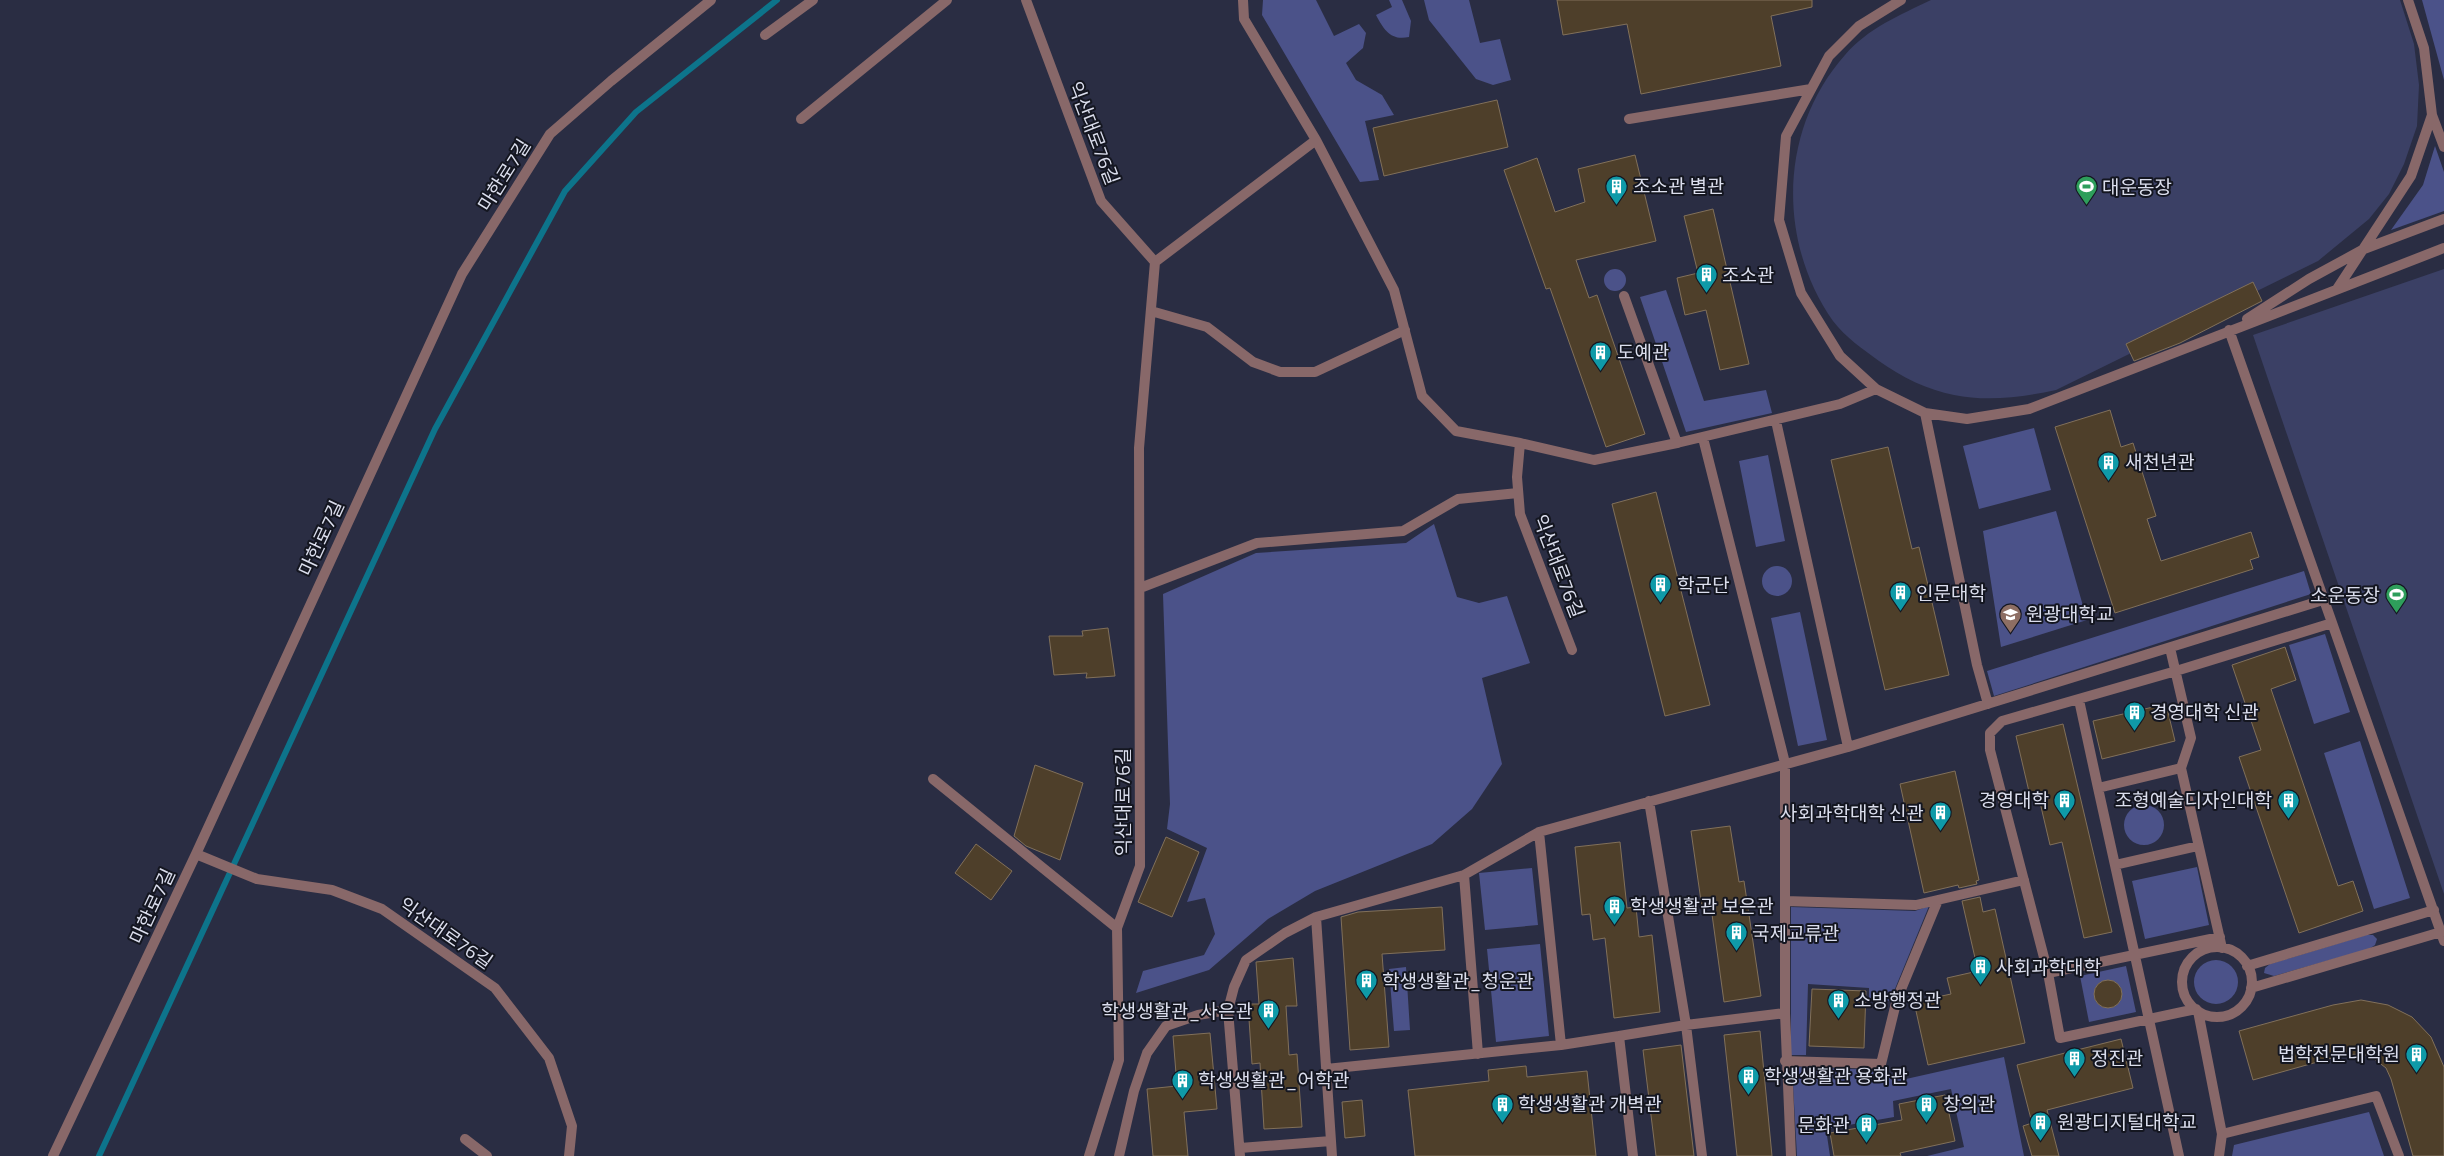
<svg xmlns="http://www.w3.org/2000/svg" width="2444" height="1156" viewBox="0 0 2444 1156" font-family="'Titillium Web','Noto Sans KR',sans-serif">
  <rect width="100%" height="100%" fill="#2a2d43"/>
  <path fill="#3b4065" d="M1931,0h469l14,44 5,41 -2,41 -13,38 -15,30 -20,25 -51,42 -262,129c-33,7 -68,12 -102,5 -26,-5 -53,-18 -75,-34 -15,-11 -34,-24 -46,-40 -56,-80 -54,-192 12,-266 23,-27 55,-40 86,-55z
    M2444,269v625l-191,-559z"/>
  <path fill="#4b5289" d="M1263,0h53l18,36 25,-12 7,9 -3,15 -17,15 10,17 26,15 12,20 -29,6 14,59 -19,2 -98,-167z
    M1389,0h13l9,21 -2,16c-18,4 -25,-7 -33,-22l16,-8z
    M1424,0h45l11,43 20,-4 11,41 -18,5 -17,-6 -47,-59z
    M2422,0h22v80z
    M2435,146l9,26v39l-53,19 32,-45z
    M1604 280a11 11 0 1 1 22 0a11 11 0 1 1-22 0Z
    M1666,290l38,111 62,-11 6,23 -86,19 -46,-135z
    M2034,428l17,62 -72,19 -16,-63z
    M1768,455l17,86 -29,6 -17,-86z
    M2056,511l31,109 -86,27 -18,-116z
    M1434,524l23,73 22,6 28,-7 23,67 -48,15 20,86 -30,45 -40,35 -117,47 -47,28 -59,51 -73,23 7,-22 61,-16 11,-21 -10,-36 -18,4 20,-54 -40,-19 3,-25 -7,-210 93,-41 150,-10z
    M1762 581a15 15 0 1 1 30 0a15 15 0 1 1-30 0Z
    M2304,571l7,23 -317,102 -7,-25z
    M1800,612l27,128 -29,6 -27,-128z
    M2325,634l25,78 -36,12 -25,-79z
    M2360,741l50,157 -36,11 -50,-156z
    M2124 825a20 20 0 1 1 40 0a20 20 0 1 1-40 0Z
    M2197,867l12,58 -64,14 -13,-58z
    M1532,868l6,57 -53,5 -6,-57z
    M1929,906l-39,95 -21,-2v-11l-61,-4 -2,71h-15v-148l124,4z
    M2366,935h7l4,4 -2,6 -6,4 -95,27 -10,-3 1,-5 5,-4z
    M1540,944l9,92 -53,6 -9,-93z
    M2194 982a22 22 0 1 1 44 0a22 22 0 1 1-44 0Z
    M2126,966l10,46 -47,10 -9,-46z
    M1406,967l4,63 -16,1 -5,-62z
    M2004,1057l20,99h-97l37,-9 -13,-58 -58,12 1,16 -68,12 4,27h-33l-5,-89 89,3 25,9z
    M2369,1112l15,44h-152l2,-11z"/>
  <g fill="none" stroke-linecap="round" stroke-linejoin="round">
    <path stroke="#0d748b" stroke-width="6" d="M99,1156l336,-727 130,-238 71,-79 141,-112"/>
  </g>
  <path fill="#4e3f2a" stroke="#81705a" d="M1557,0h255v7l-41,9 10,50 -140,28 -14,-70 -64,11z
    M1497,100l11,47 -124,29 -11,-48z
    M1635,155l21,86 -80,19 13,38 8,-3 48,139 -39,13 -56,-159 -4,1 -42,-119 33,-12 18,54 30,-10 -7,-33z
    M1713,209l36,155 -29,6 -14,-60 -21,5 -8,-37 21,-5 -14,-57z
    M2253,282l9,19 -82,42 -46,18 -8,-17z
    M2110,410l11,37 12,-4 23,73 -9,3 14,42 90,-29 8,25 -9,3 3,9 -138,44 -60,-186z
    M1888,447l24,102 7,-2 30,128 -64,15 -54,-230z
    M1656,492l54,213 -45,11 -53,-212z
    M1108,628l7,48 -29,2 1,-5 -33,2 -5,-39h34l-1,-5z
    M2285,647l11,33 -25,9 67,197 15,-5 10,30 -64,22 -60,-176 22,-7 -29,-85z
    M2166,704l9,37 -73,18 -9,-38z
    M2063,724l49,208 -28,6 -22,-96 -12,3 -12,-51 -8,2 -14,-60z
    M1035,765l48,18 -23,77 -34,-14 -12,-10z
    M1955,771l24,109 -3,1 1,3 -18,4 -1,-3 -34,8 -24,-109z
    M1730,826l9,56 5,-1 17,115 -37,6 -13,-95 -9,1 -11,-77z
    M1166,837l33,15 -27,65 -34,-15z
    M1620,842l7,66 9,-1 3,30 13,-2 8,77 -46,6 -9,-80 -12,2 -3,-26 -8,1 -7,-68z
    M976,844l36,27 -21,29 -36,-27z
    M1980,897l3,15 12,-3 30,134 -97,22 -14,-63 37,-8 -4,-16 31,-7 -16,-70z
    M1442,907l3,43 -63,4 7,93 -39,3 -9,-133 17,-5z
    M1293,958l4,48h-11l3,49 8,-1 5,73 -38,2 -4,-66 -8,1 -4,-60h11l-3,-42z
    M2094 994a14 14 0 1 1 28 0a14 14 0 1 1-28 0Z
    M1812,989l54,2 -2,57 -55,-2z
    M2361,1000l27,5 24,12 19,20 13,30v89h-31l-22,-77 -5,-11 -17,-13 -23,-1 -93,26 -14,-49 94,-26z
    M1760,1031l12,125h-35l-13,-121z
    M1210,1033l7,76 -33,3 4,44h-35l-6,-67 30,-3 -4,-50z
    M2121,1039l12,49 -86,22 12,46h-27l-9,-30 9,-3 -15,-58z
    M1681,1045l13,111h-38l-13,-106z
    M1526,1066l1,11 60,-6 9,85h-181l-7,-66 81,-9 -1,-11z
    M1945,1095l10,46 -55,12 1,3h-67l-4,-23 72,-13 -3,-16z
    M1362,1100l3,36 -20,2 -3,-36z"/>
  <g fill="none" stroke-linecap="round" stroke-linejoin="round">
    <path stroke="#886869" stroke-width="10" d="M1901,0l-42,26 -30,30 -43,80 -7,84 22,73 39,63 36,33 49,24 42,6 62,-10 415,-161
      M2432,115l12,32
      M1629,119l182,-30
      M2337,289l74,-113 21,-61 -8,-67 -16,-48
      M1624,296l53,147 163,-39 36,-15
      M2247,319l62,-40 55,-30 80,-30
      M2229,330l215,611
      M1925,413l52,252 11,39
      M1776,421l72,326
      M1703,438l82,325v250l6,143
      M2170,648l21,90 -10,30 -83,20 81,368
      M2079,700l19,88
      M2181,768l41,180
      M1649,801l37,224 16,131
      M1539,832l22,213
      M2115,865l83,-19
      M1464,875l14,179
      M1785,901l131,4 108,-25
      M1316,917l16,239
      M2182 982a35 35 0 1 1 70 0a35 35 0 1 1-70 0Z
      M2247,966l187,-56
      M2048,973l172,-36
      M2251,988l190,-56
      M2196,1009l-136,29 -12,-65 -58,-223v-17l12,-12 174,-50 156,-48
      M2198,1011l24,123 154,-38 23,60
      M1619,1036l67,-11 99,-12
      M1785,1061l96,3 16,-65 41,-99
      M1326,1069l235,-24 58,-9 14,120
      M465,1139l22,17
      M1240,1148l91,-7
      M1119,1156l15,-65 13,-38 19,-27 32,-11 30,-5
      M1240,1156l-12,-146 6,-23 12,-27 39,-27 31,-16 148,-42 75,-43 309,-85 475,-147
      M2219,1156l3,-22"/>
    <path stroke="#886869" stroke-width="10" d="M1026,0l75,201 54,61
      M1243,0l1,19 72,121 78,150 28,106 34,35 64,12 -3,34 3,37 52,136
      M765,35l48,-35
      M801,119l146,-119
      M1151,311l56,16 46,35 27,10h35l90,-42
      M1520,443l74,17 83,-17
      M1140,588l117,-45 146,-12 55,-32 60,-6
      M933,779l184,149
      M196,854l61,25 75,11 50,19 113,79 54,70 23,68 -3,30
      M53,1156l143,-302 266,-580 88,-140 61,-53 100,-81
      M1089,1156l30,-96 -2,-132 23,-62 -1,-418 16,-186 161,-122"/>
  </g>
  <defs>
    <symbol id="building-pin" viewBox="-11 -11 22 30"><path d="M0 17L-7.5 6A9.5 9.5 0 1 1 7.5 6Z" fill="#0f9aa8" stroke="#141620"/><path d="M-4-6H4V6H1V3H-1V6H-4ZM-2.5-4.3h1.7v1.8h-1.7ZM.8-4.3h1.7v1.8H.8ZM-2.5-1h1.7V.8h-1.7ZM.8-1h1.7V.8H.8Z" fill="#fff"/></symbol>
    <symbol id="stadium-pin" viewBox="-11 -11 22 30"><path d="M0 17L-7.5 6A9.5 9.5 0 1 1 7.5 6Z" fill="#2e9e5b" stroke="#141620"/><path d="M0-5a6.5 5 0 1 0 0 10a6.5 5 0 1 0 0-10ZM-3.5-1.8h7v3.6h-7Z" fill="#fff"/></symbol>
    <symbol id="university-pin" viewBox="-11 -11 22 30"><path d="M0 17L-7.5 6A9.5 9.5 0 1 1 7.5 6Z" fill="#8d6e63" stroke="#141620"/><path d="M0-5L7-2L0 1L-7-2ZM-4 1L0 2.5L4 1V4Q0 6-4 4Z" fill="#fff"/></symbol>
  </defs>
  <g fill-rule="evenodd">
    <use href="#building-pin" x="1604" y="174" width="25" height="34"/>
    <use href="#stadium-pin" x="2074" y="174" width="25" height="34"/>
    <use href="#building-pin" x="1694" y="262" width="25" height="34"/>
    <use href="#building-pin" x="1588" y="340" width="25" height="34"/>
    <use href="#building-pin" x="2096" y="450" width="25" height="34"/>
    <use href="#building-pin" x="1648" y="572" width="25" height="34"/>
    <use href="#building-pin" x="1888" y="580" width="25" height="34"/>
    <use href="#stadium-pin" x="2384" y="582" width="25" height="34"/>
    <use href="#university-pin" x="1998" y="602" width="25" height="34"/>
    <use href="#building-pin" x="2122" y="700" width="25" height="34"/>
    <use href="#building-pin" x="2052" y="788" width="25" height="34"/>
    <use href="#building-pin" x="2276" y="788" width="25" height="34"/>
    <use href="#building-pin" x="1928" y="800" width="25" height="34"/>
    <use href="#building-pin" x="1602" y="894" width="25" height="34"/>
    <use href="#building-pin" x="1724" y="920" width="25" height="34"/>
    <use href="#building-pin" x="1968" y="954" width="25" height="34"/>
    <use href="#building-pin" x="1354" y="968" width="25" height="34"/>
    <use href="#building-pin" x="1826" y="988" width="25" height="34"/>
    <use href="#building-pin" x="1256" y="998" width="25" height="34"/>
    <use href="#building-pin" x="2404" y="1042" width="25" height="34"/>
    <use href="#building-pin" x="2062" y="1046" width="25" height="34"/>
    <use href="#building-pin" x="1736" y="1064" width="25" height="34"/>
    <use href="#building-pin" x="1170" y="1068" width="25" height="34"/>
    <use href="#building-pin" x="1490" y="1092" width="25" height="34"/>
    <use href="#building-pin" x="1914" y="1092" width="25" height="34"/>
    <use href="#building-pin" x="2028" y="1110" width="25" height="34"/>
    <use href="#building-pin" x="1854" y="1112" width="25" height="34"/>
  </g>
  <g text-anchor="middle" stroke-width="4" stroke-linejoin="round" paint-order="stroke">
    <g font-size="19" fill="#dbdeed" stroke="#141620">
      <text transform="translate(1094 133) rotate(69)" y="7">익산대로76길</text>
      <text transform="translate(504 175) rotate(-58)" y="7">마한로7길</text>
      <text transform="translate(321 538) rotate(-65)" y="7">마한로7길</text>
      <text transform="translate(1559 566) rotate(69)" y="7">익산대로76길</text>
      <text transform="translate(1123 802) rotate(-90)" y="7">익산대로76길</text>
      <text transform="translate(152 906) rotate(-65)" y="7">마한로7길</text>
      <text transform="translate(446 933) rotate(35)" y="7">익산대로76길</text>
    </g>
    <g font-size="19" fill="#dbdeed" stroke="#141620" text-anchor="start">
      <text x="1633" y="193">조소관 별관</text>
      <text x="2102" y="194">대운동장</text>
      <text x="1722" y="282">조소관</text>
      <text x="1617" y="359">도예관</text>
      <text x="2125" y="469">새천년관</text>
      <text x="1677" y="592">학군단</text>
      <text x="1916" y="600">인문대학</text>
      <text x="2380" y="602" text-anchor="end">소운동장</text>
      <text x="2026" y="621">원광대학교</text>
      <text x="2150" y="719">경영대학 신관</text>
      <text x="2049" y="807" text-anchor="end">경영대학</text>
      <text x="2272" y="807" text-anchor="end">조형예술디자인대학</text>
      <text x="1924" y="820" text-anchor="end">사회과학대학 신관</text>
      <text x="1630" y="913">학생생활관 보은관</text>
      <text x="1752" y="940">국제교류관</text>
      <text x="1996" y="974">사회과학대학</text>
      <text x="1382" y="988">학생생활관_청운관</text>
      <text x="1854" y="1007">소방행정관</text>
      <text x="1253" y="1018" text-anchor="end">학생생활관_사은관</text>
      <text x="2400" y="1061" text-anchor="end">법학전문대학원</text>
      <text x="2091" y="1065">정진관</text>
      <text x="1764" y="1083">학생생활관 용화관</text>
      <text x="1198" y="1087">학생생활관_어학관</text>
      <text x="1518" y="1111">학생생활관 개벽관</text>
      <text x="1943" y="1111">창의관</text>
      <text x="2057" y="1129">원광디지털대학교</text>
      <text x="1850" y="1132" text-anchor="end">문화관</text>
    </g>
  </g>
</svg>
